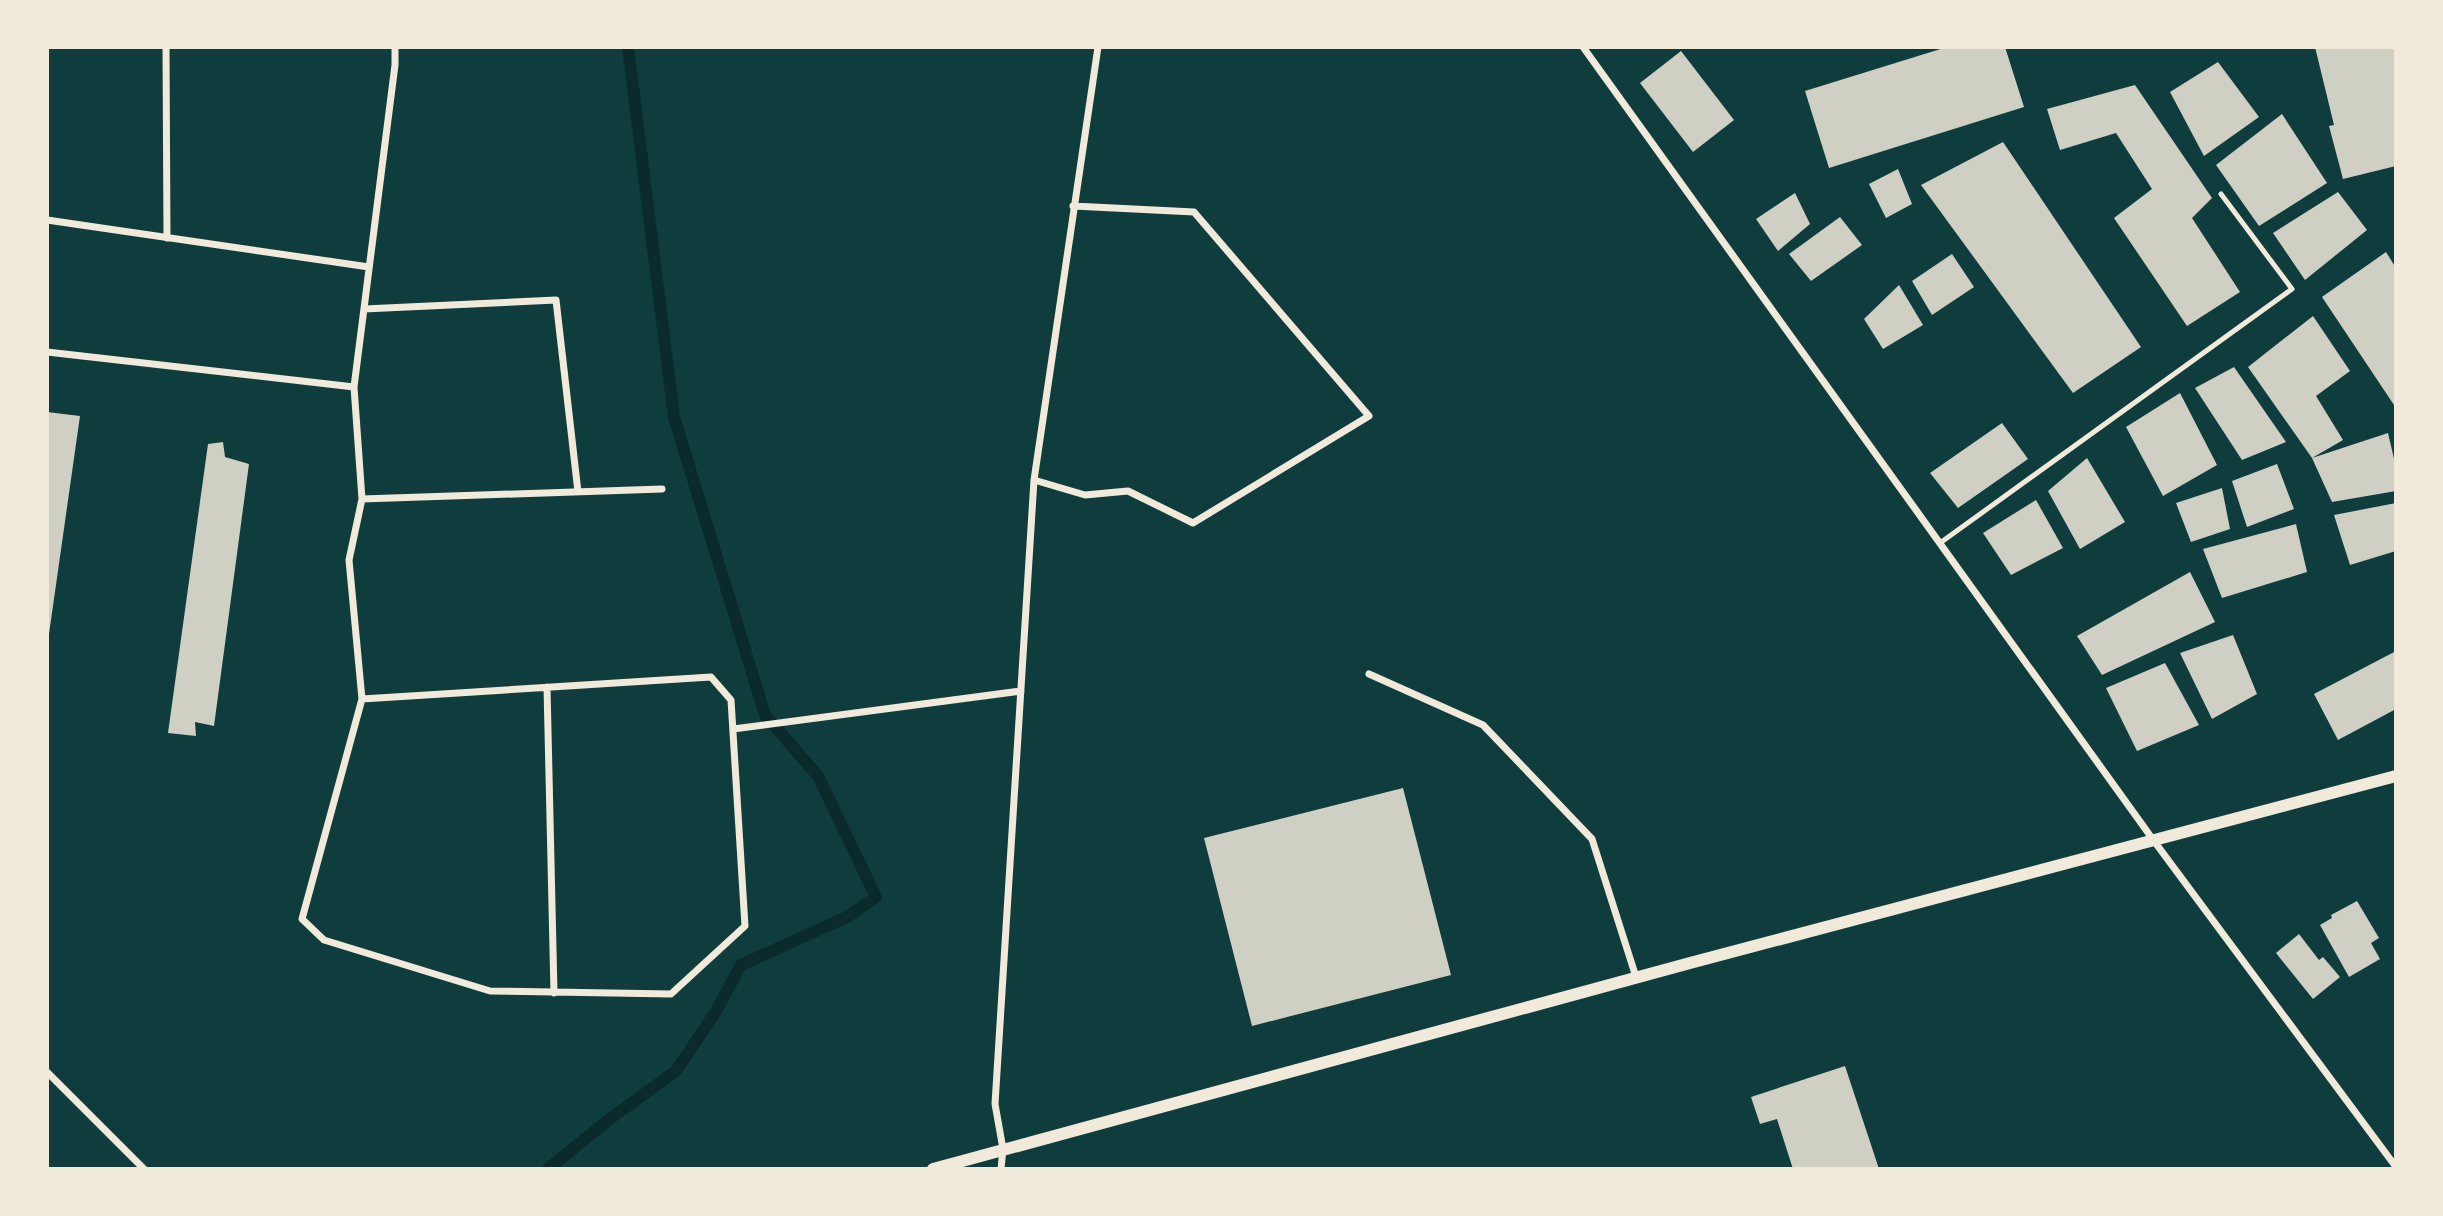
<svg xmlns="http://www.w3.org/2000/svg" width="2443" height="1216" viewBox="0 0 2443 1216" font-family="Poppins,sans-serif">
  <rect width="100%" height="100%" fill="#0f3d3e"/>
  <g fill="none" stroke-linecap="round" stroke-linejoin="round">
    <path stroke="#0a2a2b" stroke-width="12" d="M548,1169l63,-51 65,-47 39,-58 26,-48 106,-48 29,-20 -58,-121 -53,-61 -91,-298 -46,-370"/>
  </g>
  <path fill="#cfcfc3" d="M1947,47h58l19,60 -195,61 -24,-77z
    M2315,47h81v119l-53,13 -14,-53 5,-1z
    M1681,51l53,69 -41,32 -53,-69z
    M2218,62l41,55 -55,39 -34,-64z
    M2135,85l77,113 -20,20 48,74 -53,34 -73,-108 38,-29 -36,-56 -56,17 -13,-41z
    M2282,114l45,69 -68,43 -43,-61z
    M2003,142l138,205 -68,46 -152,-208z
    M1898,169l14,35 -26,14 -17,-34z
    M2338,192l29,38 -62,50 -32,-47z
    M1795,193l15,31 -32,27 -22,-32z
    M1840,217l22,28 -51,36 -22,-27z
    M2386,252l10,16v140l-74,-111z
    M1952,254l22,33 -42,28 -20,-34z
    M1899,285l24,40 -40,24 -19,-30z
    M2313,316l37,55 -34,25 27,44 -31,18 -64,-91z
    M2234,367l52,75 -44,18 -47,-72z
    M2180,393l37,72 -54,31 -37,-69z
    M47,412l33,4 -31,218h-2z
    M2002,423l26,36 -70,49 -28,-35z
    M2388,433l8,34v24l-64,11 -20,-44z
    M223,442l2,15 24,7 -35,262 -19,-4 1,14 -28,-3 40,-289z
    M2087,458l38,64 -45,27 -32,-58z
    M2277,464l17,45 -47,18 -15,-46z
    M2222,488l8,41 -39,13 -15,-39z
    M2036,500l27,48 -52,27 -28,-42z
    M2396,503v48l-46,14 -16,-50z
    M2296,524l11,48 -85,26 -19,-49z
    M2190,572l25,50 -113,53 -25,-39z
    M2233,635l24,59 -45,25 -32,-66z
    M2396,651v58l-58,31 -24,-46z
    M2165,663l34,62 -62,26 -31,-63z
    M1403,788l48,187 -199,51 -48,-188z
    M2357,901l22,37 -8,5 9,16 -31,18 -29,-52 12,-7 -1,-3z
    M2299,934l20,26 4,-3 17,20 -27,22 -37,-46z
    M1845,1066l34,103h-86l-16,-50 -17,5 -9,-27z"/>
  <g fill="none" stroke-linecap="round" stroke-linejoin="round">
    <path stroke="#f1e9da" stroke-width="5" d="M1940,543l352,-254 -71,-95"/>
    <path stroke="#f1e9da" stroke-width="7" d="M166,47l1,191
      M1583,47l571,794 242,326
      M47,220l322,47
      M364,309l192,-9 22,192
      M47,352l307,35
      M1034,480l51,15 43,-4 65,32 176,-107 -175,-204 -121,-6
      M362,499l300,-10
      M1369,674l114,51 109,114 44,138
      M547,687l7,306
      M362,699l349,-22 20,23 14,226 -74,68 -181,-3 -166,-51 -22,-21 60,-220 -13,-139 13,-61 -8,-112 41,-322v-18
      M733,729l288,-38
      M47,1072l97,97
      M1001,1169l2,-20 -8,-45 39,-624 64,-433"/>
    <path stroke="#f1e9da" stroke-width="12" d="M933,1169l757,-206 706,-187"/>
  </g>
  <rect width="2443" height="1216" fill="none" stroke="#f1e9da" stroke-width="98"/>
</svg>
